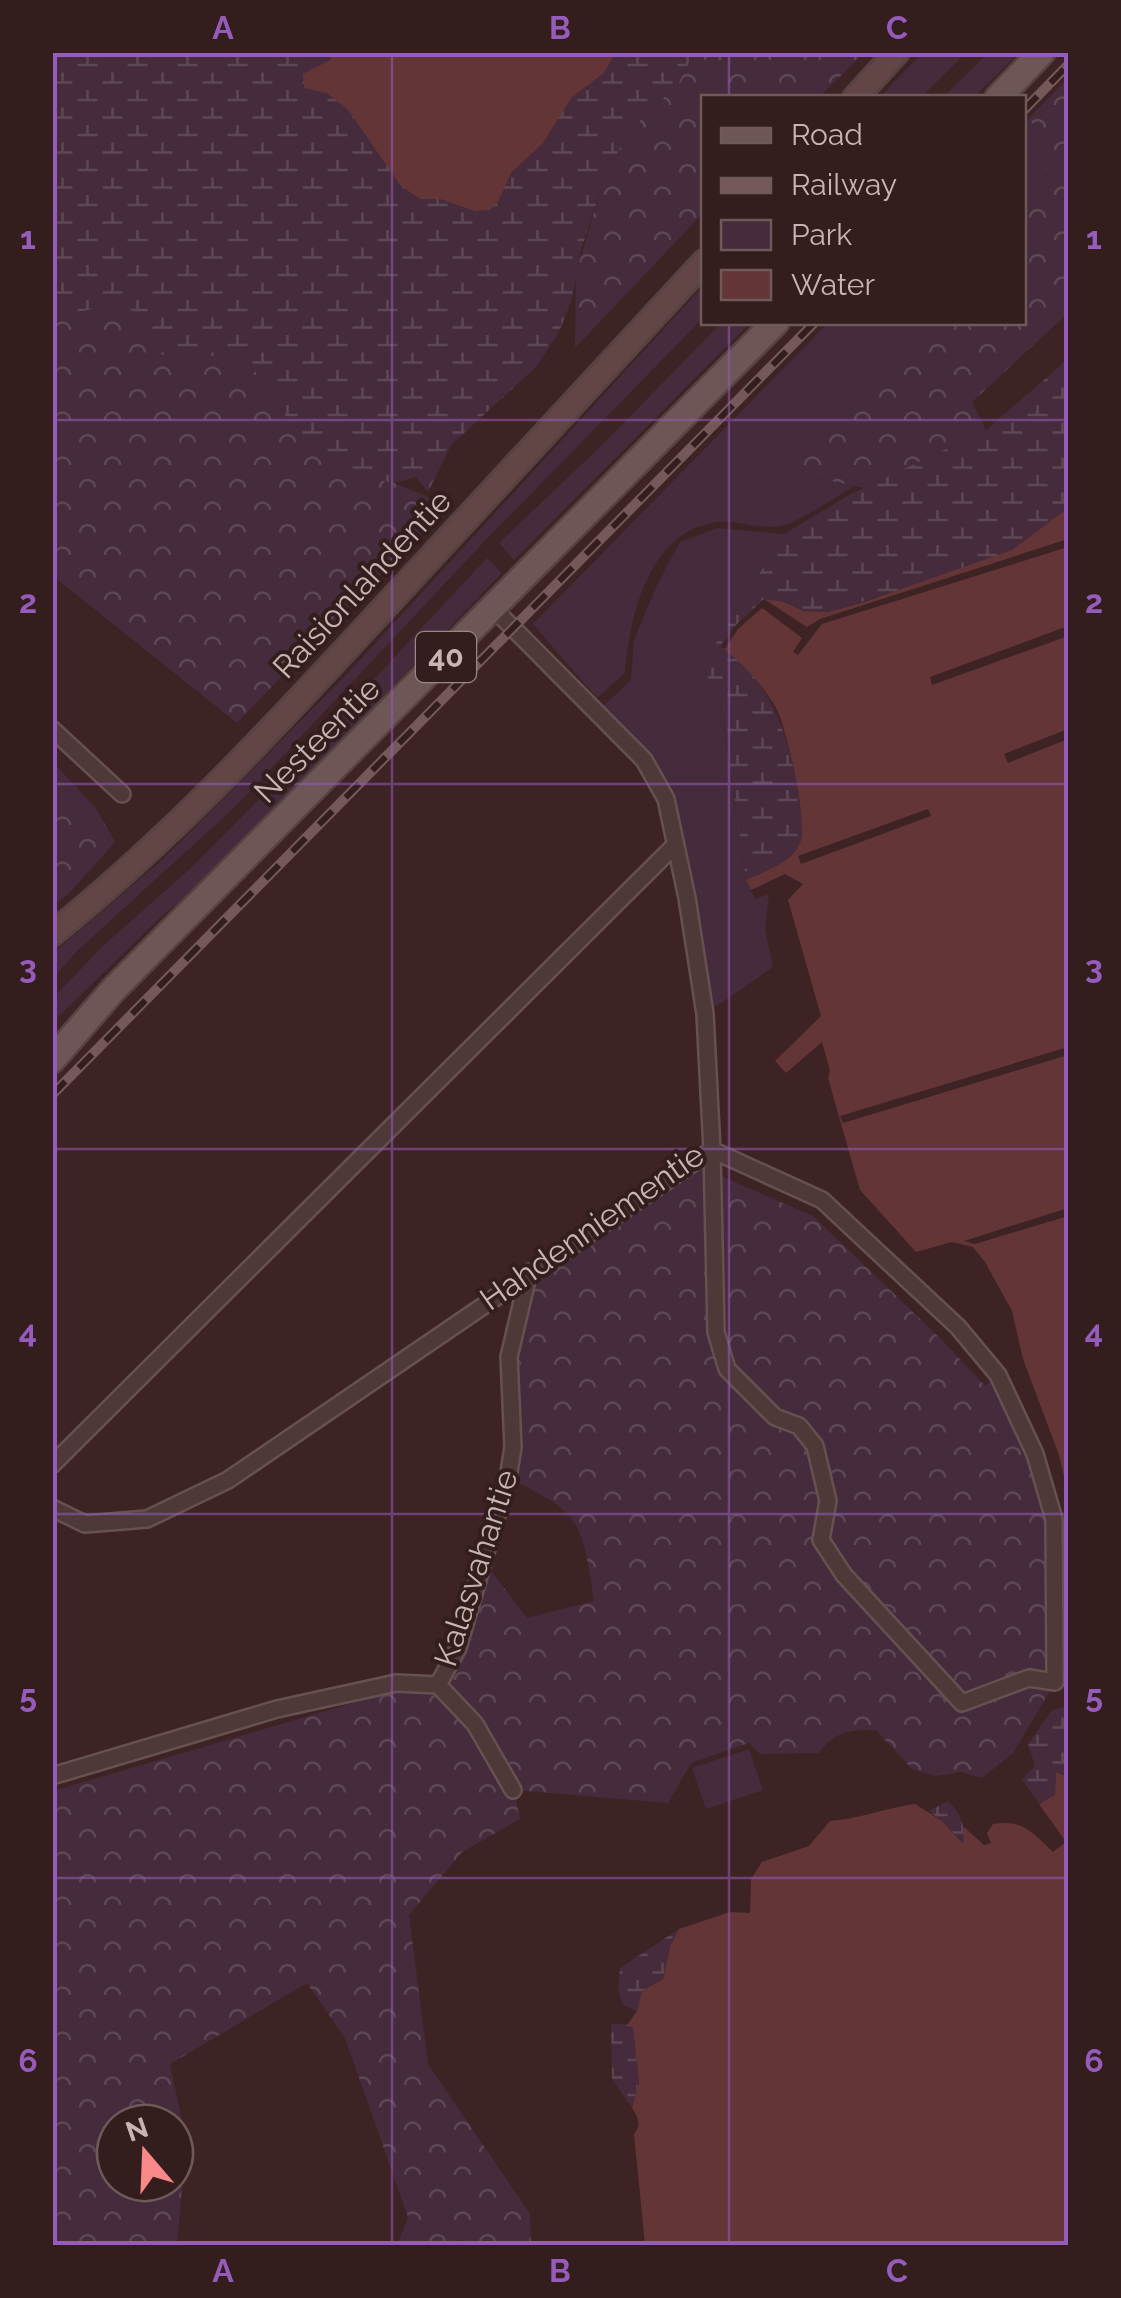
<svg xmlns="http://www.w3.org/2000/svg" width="1121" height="2298" viewBox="0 0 1121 2298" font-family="Raleway,sans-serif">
  <defs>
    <pattern id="forest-crowns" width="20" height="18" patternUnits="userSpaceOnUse" patternTransform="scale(2.5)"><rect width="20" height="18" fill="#452b3b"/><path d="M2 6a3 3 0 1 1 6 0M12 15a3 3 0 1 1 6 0" fill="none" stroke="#5e4755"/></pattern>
    <pattern id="wetland-marsh" width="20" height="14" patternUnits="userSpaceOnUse" patternTransform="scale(2.5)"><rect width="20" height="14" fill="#452b3b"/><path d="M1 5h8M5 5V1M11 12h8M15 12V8" fill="none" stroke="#5e4755"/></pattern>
  </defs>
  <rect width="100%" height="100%" fill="#3e2325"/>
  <path fill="#452b3b" d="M922,53h44l-45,44h-41z
    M988,53h31l-45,44h-31z
    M1030,117l20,69 -26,26v-88z
    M703,286v32l-222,227 -247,263 -157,143 -24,27v-25l109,-93 187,-188z
    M721,323h29l-236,237 -15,-17 107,-102z
    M828,323h100l-24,37 -65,47 -66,70 54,3 28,6c-16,9 -59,38 -75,40 -22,4 -47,-8 -69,-3 -64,13 -81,95 -86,150l-28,25 -64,-74z
    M717,528l67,6 -81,132 18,38 25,176 9,19 14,-5 -4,35 8,38 -68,47 -39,-215 -69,-87 34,-32 3,-40 23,-55 23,-43z
    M487,558l15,15 -298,309 -40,32 -111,108v-24l51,-53 88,-78 116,-117z
    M53,762l42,45 20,35 -46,51 -16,13z
    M749,1749l14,41 -57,19 -14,-41z"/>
  <path fill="url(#forest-crowns)" fill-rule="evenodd" d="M52,53l472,244 -96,195 -65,-81 -60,36 54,29 37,7 56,23 -94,92 -119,125 -184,-147z
    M694,53h170l-45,44 -115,1 -1,115 -128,135 1,-75 26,-88 25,-52 50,-49z
    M1068,78v235l-96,89 14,28 -122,58 -37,-8 -56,-3 68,-70 65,-47 24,-37 96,-1v-110l26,-26 -20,-69z
    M53,799l42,8 20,35 -46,51 -16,13z
    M712,1150v22l101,44 128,123 44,47 13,-11 56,144 1,163 -42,71 -31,25 -21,-6 -25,4 -24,-7 -36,-39c-25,0 -42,1 -57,23l-59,1 -11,-11 -58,20 -23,40 -154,-13 6,29 -58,33 -53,63 19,149 102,150 1,31h-53l-17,-5 -4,5h-60l11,-28 -63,-179 -38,-55 -137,81 16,77 -9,104 -124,1v-455l307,-90 36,-18 42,2 46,-123 43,56 67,-17c-12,-79 -11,-88 -86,-123l1,-121 20,-85zM115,2123h60v60h-60z"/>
  <path fill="url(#wetland-marsh)" d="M53,53h641l-16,31 -51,49 -25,52 -21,65 -9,49 -13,33 -22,34 -112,103 -12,9 -19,5 -37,-7 -54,-29 -37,-66 -22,-18 -21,-8 -46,4 -24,-7 -13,-35 -18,-14 -69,14z
    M1068,359v149l-56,42 -57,22 -125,40 -27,-1 -19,-9 -64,45c52,33 69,90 78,147 2,14 8,32 3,46 -7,24 -35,30 -55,40l-25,-176 -19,-38 82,-132 67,-40 135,-64z
    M1068,1706v71l-12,-5 -1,24 -16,8 -17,-25 13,-13 -7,-22 24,-34z
    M948,1801c14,14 17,25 16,44l-22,-24 -13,-10z
    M679,1929l-9,18 -7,32 -21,12 -5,20 -14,-6 -5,-14 2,-23z
    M611,2024h17l5,3 6,55 -7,26 -20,-29z"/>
  <path fill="#643537" d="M333,52h282v1l-11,20 -32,24 -29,46 -32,30 -13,29 -8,8 -15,1 -35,-12h-20l-19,-13 -53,-76 -21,-17 -23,-5 -1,-14 27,-14z
    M1068,508v986l-9,-39 -36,-96 -11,-48 -27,-49 -12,-15 -21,-5 -36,10 -56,-62 -32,-112 2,-7 -8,-29 -36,31 -11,-12 46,-45 -33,-116 15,-16 -18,-10 -34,16 -5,-10c20,-10 48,-17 55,-40 6,-20 -14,-110 -24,-130 -11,-21 -37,-51 -57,-63l15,-21 29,-27 20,3 19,9 26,1 35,-10 148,-52z
    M1056,1772l12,5v468h-423l-11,-111c8,-9 4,-17 -2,-26l7,-26 -6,-54 -5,-4 9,-13 5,-20 21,-12 7,-32 9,-18 51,-17 20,1 1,-34 11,-17 47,-16 21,-25c29,-2 56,-13 85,-17l27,17 21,23 1,-17 20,18 7,-2 -4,-10 6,-9c31,-5 39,9 60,28l13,-10 -27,-38 16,-9z"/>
  <path fill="#3e2325" d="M1068,539v8l-246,77 -24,31 -5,-3 9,-14 -40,-30 -24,21 -13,20 -5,-2 15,-21 29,-27 43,28 13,-8z
    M1068,626v10l-136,49 -2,-8z
    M1068,729v10l-60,24 -4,-9z
    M928,809l3,7 -130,48 -3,-8z
    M1068,1047v8l-225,68 -3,-7z
    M1068,1208v8l-93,28 -11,-3z"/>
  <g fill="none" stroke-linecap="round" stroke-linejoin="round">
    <defs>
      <path id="street" d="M52,729l70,65
        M712,1150l110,50 136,127 40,48 37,79 19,65 1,163 -26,-4 -67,25 -118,-128 -23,-35 7,-39 -13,-55 -16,-20 -24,-9 -48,-48 -11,-37z
        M52,1465l622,-619
        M52,1508l33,16 62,-5 81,-39 484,-330 -7,-136 -18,-116 -21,-99 -22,-39 -150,-151
        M438,1685l20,-37 50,-170 5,-31 -4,-90 20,-85
        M52,1776l225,-67 119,-26 42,2 37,39 38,66"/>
      <path id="secondary" d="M855,98l42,-46
        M52,934c121,-97 227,-212 331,-325 107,-116 214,-231 321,-347"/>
      <path id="primary" d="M998,98l44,-46
        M52,1060l61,-70 663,-668"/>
    </defs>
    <use href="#street" stroke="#665050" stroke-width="20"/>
    <use href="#secondary" stroke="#574141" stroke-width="28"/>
    <use href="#primary" stroke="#574141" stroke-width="30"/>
    <use href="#street" stroke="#4e3838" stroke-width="15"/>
    <use href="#secondary" stroke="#614645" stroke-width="22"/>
    <use href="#primary" stroke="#6e5656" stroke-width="25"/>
    <defs>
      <path id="rail" d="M1024,110l44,-45
        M52,1095l763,-773"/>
    </defs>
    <use href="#rail" stroke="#75595a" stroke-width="10"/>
    <use href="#rail" stroke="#331d1d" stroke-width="6" stroke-dasharray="19" stroke-linecap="butt"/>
  </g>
  <path fill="none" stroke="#965cbb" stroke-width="2.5" stroke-opacity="0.55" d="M392,52v2194M729,52v46M729,322v1924M52,420h1016M52,784h1016M52,1149h1016M52,1514h1016M52,1878h1016"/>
  <g text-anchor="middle" stroke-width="8" stroke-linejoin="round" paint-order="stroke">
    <rect fill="#331d1d" stroke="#9c8787" stroke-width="2.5" x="416" y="632" width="60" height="50" rx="8"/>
    <g font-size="30" font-weight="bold" fill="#c9b4b4">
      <text x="446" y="667">40</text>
    </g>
    <g font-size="32" fill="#c9b4b4" stroke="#331d1d">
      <text transform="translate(362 584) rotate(-47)" y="11">Raisionlahdentie</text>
      <text transform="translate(317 740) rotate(-45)" y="11">Nesteentie</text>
      <text transform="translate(592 1227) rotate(-35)" y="11">Hahdenniementie</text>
      <text transform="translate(476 1568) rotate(-72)" y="11">Kalasvahantie</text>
    </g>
  </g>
  <rect width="1121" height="2298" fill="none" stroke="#331d1d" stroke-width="110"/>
  <rect x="701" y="95" width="325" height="230" fill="#331d1d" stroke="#6f5959" stroke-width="2.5"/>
  <rect x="721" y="128" width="50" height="15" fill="#6e5656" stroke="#6f5959" stroke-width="2.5"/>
  <text x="791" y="145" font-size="30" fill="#c9b4b4">Road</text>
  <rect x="721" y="178" width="50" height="15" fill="#75595a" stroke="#6f5959" stroke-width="2.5"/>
  <text x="791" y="195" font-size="30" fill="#c9b4b4">Railway</text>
  <rect x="721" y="220" width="50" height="30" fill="#452b3b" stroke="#6f5959" stroke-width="2.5"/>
  <text x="791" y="245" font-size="30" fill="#c9b4b4">Park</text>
  <rect x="721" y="270" width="50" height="30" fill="#643537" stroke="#6f5959" stroke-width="2.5"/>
  <text x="791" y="295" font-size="30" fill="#c9b4b4">Water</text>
  <g transform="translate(145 2153) rotate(341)"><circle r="48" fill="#331d1d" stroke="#6f5959" stroke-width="2.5"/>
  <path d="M0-8L18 38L0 25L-18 38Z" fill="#fa8888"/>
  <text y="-15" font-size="28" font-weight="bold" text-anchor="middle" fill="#c9b4b4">N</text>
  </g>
  <rect x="55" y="55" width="1011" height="2188" fill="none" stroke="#965cbb" stroke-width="4"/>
  <g font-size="32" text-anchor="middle" font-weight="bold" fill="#965cbb">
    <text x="223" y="39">A</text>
    <text x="560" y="39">B</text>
    <text x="897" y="39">C</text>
    <text x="28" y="249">1</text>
    <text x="1094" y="249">1</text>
    <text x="28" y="613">2</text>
    <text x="1094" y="613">2</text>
    <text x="28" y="978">3</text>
    <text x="1094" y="978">3</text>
    <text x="28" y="1343">4</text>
    <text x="1094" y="1343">4</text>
    <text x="28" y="1707">5</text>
    <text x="1094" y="1707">5</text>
    <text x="28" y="2072">6</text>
    <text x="1094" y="2072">6</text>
    <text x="223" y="2282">A</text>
    <text x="560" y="2282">B</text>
    <text x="897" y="2282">C</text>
  </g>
</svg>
